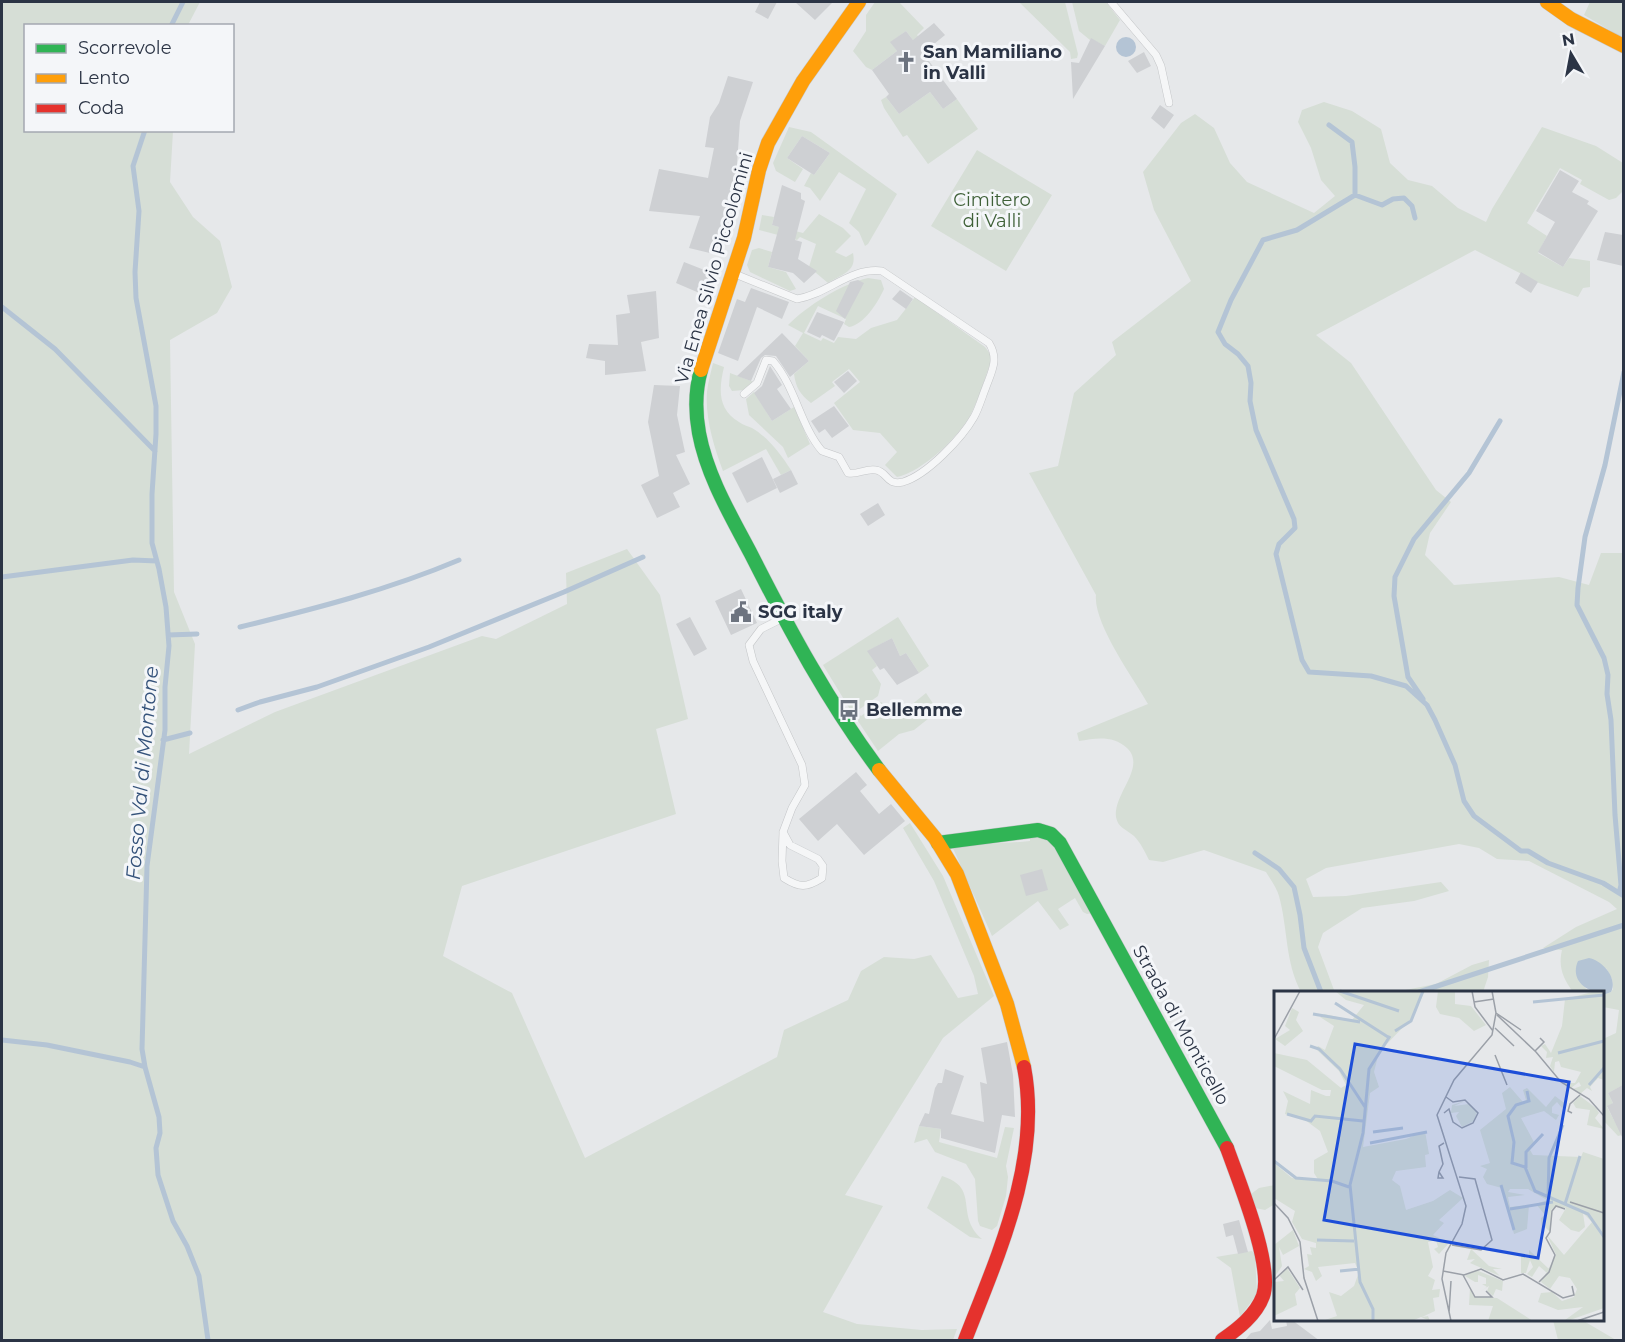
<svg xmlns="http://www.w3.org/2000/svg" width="1625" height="1342" viewBox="0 0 1625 1342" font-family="Montserrat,sans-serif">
  <rect width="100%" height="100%" fill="#e6e8ea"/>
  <path fill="#d6ded6" d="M2,2h198l-12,23 -162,1v104l147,1 -3,51 23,35 27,24 12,46 -15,26 -47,27 4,252 21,52 -6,110 86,-42 207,-76 14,3 71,-35 -1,-31 61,-24 33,46 28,124 -32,10 20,85 -214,72 -19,70 69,37 73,165 192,-101 7,-27 64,-30 13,-29 23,-14 30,2 17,-4 27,43 20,-4 -4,-18 -40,-95 -31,-53 7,-5 33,53 51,120 -51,42 -98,157 38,11 -60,106 34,12 65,6 35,-1 -4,11h-951z
    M875,2h24l25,26 -7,7 12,15 -5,4 -18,-23 -15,11 6,9 -25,19 -6,-3 -13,-16 13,-20v-16z
    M1019,2h46l13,52 -1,4 -6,1 -1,-7z
    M1072,2h34l14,18 -15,26 -14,-7 -1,1 -11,-9z
    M1590,2h30l3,1v35l-39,-23z
    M930,92l13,17 14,-10 21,30 -50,35 -21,-29 -4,2 -19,-29 -3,-8 5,-3 13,17z
    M1324,102l28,9 29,18 9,34 18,17 24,6 26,22 28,14 6,-13 50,-82 54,19 27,17v28l-7,7 -7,2 -29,-16 2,-4 -22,-12 -33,55 20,13 -9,17 25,14 6,-9 21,3v26l-7,1 -5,9 -39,-14 -64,-33 -159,85 35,28 85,127 15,12 -21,31 -5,22 29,30 105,-8 30,8 12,-32h22l1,539 -4,-5 -12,6 5,10 -6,4 15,28 -4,1 -15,-16v-81l13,-6 3,-23 -16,-3v-12l8,-3 2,-3 -1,-10 -6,-11 -21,20 7,4h-19c-10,-14 -15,-25 -11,-42l-19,-2 33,-21 41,-18 -8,-7 -80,-41 -32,-2 -18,-11 -20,-4 -133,24 -20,11 7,18 33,-1 95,-14 8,9 -35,10 -52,7 -39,25 -5,14 16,43 4,2h-37c-16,-30 -13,-63 -22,-96 -2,-8 -9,-17 -13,-24l-62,-22 -41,12 -14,-2c-4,-8 -9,-18 -15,-24 -8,-7 -16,-8 -18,-19 -3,-23 31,-50 11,-69 -14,-13 -31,-10 -48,-7l-2,-8 71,-29c-15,-26 -55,-81 -52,-109l-67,-122 29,-7 16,-73 42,-38 -4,-13 79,-61 -37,-71 -11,-38 38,-49 14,-9 19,14 16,35 17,19 67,31 21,-17 -14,-16 -10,-32 -13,-26 4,-12z
    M789,127l22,5 86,62 -29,50 -3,2 -6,-14 -10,-9 17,-34 -27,-17 -19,29 -10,-13 -6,-2 7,-13 3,2 16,-22 -28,-17 -15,22 16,11 -8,13 -19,-11 -3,-8z
    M977,150l75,45 -46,76 -75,-45z
    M819,214l24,14 8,8 -16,16 11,5 7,-4c4,19 -11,21 -25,30l-19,-16 7,-23 -16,-7 -3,3 -38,-10 3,-15 12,2 -2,8 31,8z
    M759,248l13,4 -4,15 18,5 10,17 -6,2 -40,-19 -3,-7 5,-15z
    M868,278l13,2 3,9c-6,13 -20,36 -35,38l-5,-3 2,-5 -28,-13 -14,27 17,8 2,-3 11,5 4,-6 18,2 15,-11 26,-8 18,-23 70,50 6,8v6c-6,17 -12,37 -20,53 -11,22 -49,58 -74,63l-12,-12 12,-13 -17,-19 -27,-3 -19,-27 26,-21 -11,-13 -17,13 3,4 -24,17c-11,-9 -15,-15 -17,-29l15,-13 -14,-15 8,-13 -15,-8c19,-19 53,-41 80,-47z
    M713,363l11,4c-5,21 -7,42 15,55 4,3 9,4 13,6 17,10 29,27 39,42l-10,5 -15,-26 -43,22c-9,-24 -18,-53 -16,-79 1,-10 4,-20 6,-29z
    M730,373l24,9 -10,8 -12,1 -3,-5z
    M754,392l18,29 22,-14 16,37 -22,14 -5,-11 -34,-32 -3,-16z
    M898,617l31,49 -10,7 -13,-20 -6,3 -8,-18 -24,13 9,15 -5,4 9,14 -3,12 -21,15h-6l-28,-46z
    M926,693l12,18 -24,19 -15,4 -21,17 -20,-30 2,-6 1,1 20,-14 19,12z
    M1048,837l45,76 -6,1 -4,-2 -8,-14 -17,11 11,16 -9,5 -22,-29 -46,35 -40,-90 68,-4 10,-1v-3z
    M1489,960l-1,17 -5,15h-88l41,-8 36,-19z
    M919,1126l22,3 -2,13 58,16 8,-31 9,1 -8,38 2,11 -2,19 -9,30 -5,4 -12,-4 -2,-5 -3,-42 -9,-15 -31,-12 -8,-13 -13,4z
    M942,1176c39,12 12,39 40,63l-12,-2 -43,-29z
    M1275,1185v19l-10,6 -10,-2 -4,-14 8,-6z
    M1252,1251l3,4 2,39 -17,23 -9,-49 -15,-11z
    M1553,1320h29l34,20h-58z"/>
  <path fill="#b4c4d5" d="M1116 47a10 10 0 1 1 20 0a10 10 0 1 1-20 0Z
    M1589,958c14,3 29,20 22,34l-8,3 -1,-3c-17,0 -32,-13 -24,-31z"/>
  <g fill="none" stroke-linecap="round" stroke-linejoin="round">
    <path stroke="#b4c4d5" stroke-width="5" d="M171,26l12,-24
      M1329,125l23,17 3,25v28l-58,35 -34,10 -32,60 -13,32 7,12 13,10 10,12 3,17 -1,18 6,29 38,89 1,9 -16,16 -3,10 26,106 7,12 62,4 35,10 21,19 8,15 20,45 9,36 10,15 47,35h7l20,12 55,20 21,13
      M145,130l-12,36 6,45 -4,61 1,26 20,108v28l-4,60v49l7,26 7,38 3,39 -4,41v43l-18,136 -5,183 3,18 14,50 1,16 -4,15 2,27 15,46 14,25 12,30 9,64
      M1355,195l27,10 11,-6 11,-1 8,8 3,12
      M2,307l53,42 100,102
      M2,577l131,-17 24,1
      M240,627c74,-18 148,-37 219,-67
      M168,635l29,-1
      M1423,699l-15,-22 -14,-81 1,-19 19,-38 55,-66 31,-52
      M238,710l22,-8 57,-15 112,-40 135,-55 79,-35
      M163,740l27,-7
      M1255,853l24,16 15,18 6,28 4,33 17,44
      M1619,893l2,-8 -6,-70 -4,-95 -4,-26 1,-19 -4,-17 -27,-53 1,-17 7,-51 20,-72 19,-93
      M1419,992l205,-67
      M2,1040l45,5 83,17 15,5"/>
  </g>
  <path fill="#ced0d3" d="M760,2h17l-9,17 -13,-7z
    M795,2h38l-18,18z
    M934,23l11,12 -22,18 34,46 -14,10 -13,-17 -31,22 -13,-17 3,-3 -17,-24 25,-19 -7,-9 16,-11 7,9z
    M1091,38l14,8 -32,53 -2,-37 8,1z
    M1144,52l7,14 -14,7 -9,-12z
    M728,76l25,6 -13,39 -3,43 -11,68 -8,23 -29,-7 11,-32 -51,-5 10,-42 49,9 6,-30 -9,-1 5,-30 9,-14z
    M1160,105l14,10 -10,14 -13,-11z
    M802,136l28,17 -16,22 -27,-17z
    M1560,170l19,11 -7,11 17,9 -2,3 11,7 -35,56 -25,-15 17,-30 -19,-11z
    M782,185l19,8v6l4,2 -10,39 7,2 -4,17 19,12 -13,12 -11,-10 -25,-6 11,-40 -7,-2z
    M1605,232l18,3v31l-26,-6z
    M684,262l28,11 -8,22 -28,-12z
    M1521,272l17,10 -7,11 -16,-10z
    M858,280l6,3 -19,36 -9,-8 14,-29z
    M751,288l38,14 -7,17 -25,-12 -19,54 -20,-8 19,-54 8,3z
    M900,290l13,9 -7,10 -14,-10z
    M656,291l3,47 -18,4 5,29 -41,4v-14l-19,-3 3,-14 29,1 -2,-30 14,-2 -3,-18z
    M817,312l27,10 -10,19 -12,-6 -2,3 -13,-6z
    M782,333l27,28 -19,16 -14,-21 -11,-1 -4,3 -10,23 -14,-5z
    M770,366l12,19 -5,4 14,20 -19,12 -18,-28 8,-7z
    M848,371l9,10 -13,12 -10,-11z
    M654,385l26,1 -3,29 8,37 -9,3 14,29 -17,9 7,14 -23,11 -16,-33 18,-9 -11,-54z
    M834,406l15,20 -17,12 -7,-9 -6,4 -8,-12z
    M762,457l15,31 -30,15 -15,-30z
    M791,470l7,14 -18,9 -7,-14z
    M878,503l7,12 -17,11 -8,-12z
    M741,589l16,34 -26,12 -16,-34z
    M690,617l17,32 -13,7 -18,-32z
    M892,638l8,18 6,-3 13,20 -22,12 -13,-17 -4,2 -13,-19z
    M856,772l11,13 -7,6 19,23 12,-10 14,17 -41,34 -27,-31 -19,17 -19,-22z
    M1042,869l6,21 -22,6 -6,-21z
    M1007,1042l6,33 2,42 -13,-2 -7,38 -54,-15v-9l-22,-3 6,-13 4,1 6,-26 3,-5h4l3,-14 19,7 -13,38 33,8 -4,-40 7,2 -6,-36z
    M1623,1085v54l-16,-33 6,-3 -5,-10z
    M1239,1220l9,32 -10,2 -5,-19 -7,2 -3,-13z
    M1270,1320l2,9 15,-3 -1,-6h6l28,21h-76l7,-8 9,-2z"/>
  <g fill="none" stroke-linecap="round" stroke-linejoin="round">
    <defs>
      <path id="lane" d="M1111,2l45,53 5,11 8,37
        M735,274l62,25c31,-5 53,-32 85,-28l107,72c10,16 3,28 -3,44 -4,10 -7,21 -12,30 -12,21 -47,58 -71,65 -17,4 -15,-10 -27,-12 -10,-2 -18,5 -28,3l-9,-16 -17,-6c-22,-26 -26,-63 -49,-90l-7,-1 -9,23 -13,11
        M783,618l-22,11 -12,16 4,16 49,104 3,20 -13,23 -9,24 -1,29 2,17c16,10 22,10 38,0l1,-12 -5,-7 -28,-14 -7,-13"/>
      <path id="fast" d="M701,370c-6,21 -6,41 -2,63 8,43 32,83 52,121 38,75 77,148 128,216
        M938,843l100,-13 13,4 9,9 167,305"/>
      <path id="slow" d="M1547,2l24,17 53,27
        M701,370l43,-132 15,-68 9,-27 35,-62 56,-79
        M879,770l56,68 22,36 50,130 17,63"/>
      <path id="jam" d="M965,1340c33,-85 77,-180 59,-273
        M1222,1340c16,-11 34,-25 41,-44 11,-29 -25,-117 -36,-148"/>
    </defs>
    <use href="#lane" stroke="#c4c6c8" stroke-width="8"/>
    <use href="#fast" stroke="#c4c6c8" stroke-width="15"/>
    <use href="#slow" stroke="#c4c6c8" stroke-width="15"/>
    <use href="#jam" stroke="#c4c6c8" stroke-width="15"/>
    <use href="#lane" stroke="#f5f6f7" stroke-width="7"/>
    <use href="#fast" stroke="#30b455" stroke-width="14"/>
    <use href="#slow" stroke="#ff9f0a" stroke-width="14"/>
    <use href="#jam" stroke="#e5322d" stroke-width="14"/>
  </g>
  <defs>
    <symbol id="church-bare" viewBox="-9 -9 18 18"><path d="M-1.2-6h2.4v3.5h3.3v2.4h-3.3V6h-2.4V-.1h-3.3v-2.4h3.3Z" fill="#6c737f" stroke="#f4f6f9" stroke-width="2.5" paint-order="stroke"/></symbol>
    <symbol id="civic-bare" viewBox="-9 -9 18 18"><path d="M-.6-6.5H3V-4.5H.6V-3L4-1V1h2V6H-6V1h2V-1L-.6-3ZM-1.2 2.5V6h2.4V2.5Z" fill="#6c737f" stroke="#f4f6f9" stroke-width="2.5" paint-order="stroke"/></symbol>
    <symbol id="bus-bare" viewBox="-9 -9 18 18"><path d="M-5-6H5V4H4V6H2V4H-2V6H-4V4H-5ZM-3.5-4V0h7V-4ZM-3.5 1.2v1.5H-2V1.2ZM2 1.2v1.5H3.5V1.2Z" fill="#6c737f" stroke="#f4f6f9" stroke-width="2.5" paint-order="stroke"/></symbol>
  </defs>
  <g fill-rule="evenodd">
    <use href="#church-bare" x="891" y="47" width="30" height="30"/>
    <use href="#civic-bare" x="726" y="597" width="30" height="30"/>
    <use href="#bus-bare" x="834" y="695" width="30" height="30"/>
  </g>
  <g text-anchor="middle" stroke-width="6" stroke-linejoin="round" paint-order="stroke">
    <g font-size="18" font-weight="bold" fill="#2b3445" stroke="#f4f6f9" text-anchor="start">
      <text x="923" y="58">San Mamiliano<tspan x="923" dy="21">in Valli</tspan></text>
      <text x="758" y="618">SGG italy</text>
      <text x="866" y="716">Bellemme</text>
    </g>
    <g font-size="18" fill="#3f6138" stroke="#f4f6f9">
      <text x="992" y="206">Cimitero<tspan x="992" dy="21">di Valli</tspan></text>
    </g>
    <g font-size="18" fill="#2b3445" stroke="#f4f6f9">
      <text transform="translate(714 268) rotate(-74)" y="6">Via Enea Silvio Piccolomini</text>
      <text transform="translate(1181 1025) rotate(61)" y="6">Strada di Monticello</text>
    </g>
    <g font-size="20" font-style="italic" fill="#34527a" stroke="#f4f6f9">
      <text transform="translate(142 773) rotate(-85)" y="7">Fosso Val di Montone</text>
    </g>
  </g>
  <g transform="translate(1274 991)">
    <rect width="330" height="330" fill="#e6e8ea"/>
    <path d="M61,0h90l-14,28 -32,33 -5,20 5,15 -9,6 -7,54 43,-8 19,-8 4,23 -4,1 1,12 -30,4 -4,9 8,6 6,24 27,-9 17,-11 13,8 -24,22 5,3 -11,12 16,8 -10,11 -5,-5 4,-2 -2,-7 -8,2 5,25 -5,9 7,4 -3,10 8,-1 -1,8 -6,1 2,13 -13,6 6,-1 2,5 -9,-4 -9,4h-90l15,-5 -8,-24 12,4 13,-10 5,-14 -4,-9 -37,4 4,9 -6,5 -4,-9 -8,-3 5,-3 -2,-12 5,1 -2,-8 6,1v-5l-14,-4 -10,-17 3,-11 -21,-13v-35l18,15 27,3 -5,-8v-13l14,-8 -8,-21 -15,-11 -20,-6 3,-13 -5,-10 27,13 1,-14 15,6h4l1,-6h-9l-48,-24v-13l33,7 34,28 5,-3 -7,-14 -23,-22 2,-3 7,4 9,-24 -14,-9 4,-3 28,6 12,-15 -18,-5zM164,0h17v13l16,2 15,19 -12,6 -15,-13 -19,-4 -4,-7zM322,0h8v89l-6,-2 -8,9 2,4 -5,-3 -7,6 -7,-5 8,-3 -2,-4 -8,6 -8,-5h12l6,-11 -20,-5 -2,-6 -4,1 -1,10 -4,-6 3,-9 -7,1 1,-6 -6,-6 4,-2 6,9 11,-27 3,-27zM18,17l7,4 -3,8 7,11 -18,15 -10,-7 15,-9 -5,-4zM236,96l13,15 3,-2 -3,-10 4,-2 19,19 9,-11 12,9 -5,3 -5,-6 -5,5v6l7,2 -3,5 -12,-9 -23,7 14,26 -5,6 3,5 48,2 2,-5 21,7v149l-37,13 -10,-1h8l18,-13 -25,3 -20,-8 3,-9 11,-1 10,9 12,-4 3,-8 -7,-11 -11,-2 -9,13 -9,-7 15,-27 -9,-20 17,20 28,-33 -9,-9 2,14 -6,5 -8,-2 -12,-10 7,-12 -10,-2 -5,4 -1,22 -7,-7 -1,6 -1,-13 4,-3 -9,-11 11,-4 -19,-11h-18l-2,3 17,3 -17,2 2,10 19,-2 -2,24 -13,5 -12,-46 -15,-4 -4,-7 4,-8 -7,-3 10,-3 -10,-33 26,-21 -4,-16zM306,105l16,12 3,5 -4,5 9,11 -17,-4 3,-15 -14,-2 -3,-5zM191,110l-11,5 15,-2 8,8 -3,9 -12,6 -6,-11 3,-4 -8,1 1,-8zM19,239l6,16 -16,9 -4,-8 3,19 -8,12v-33zM178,256l19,2 18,17 13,3h-9l7,7 -30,-13 5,-4 -8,1 4,-11zM255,259l20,19 -2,4 -8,-7 -7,11 -5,-3 6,-7 -3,-7 -4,13h-5v-18l8,3zM13,277l13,20 -5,6 2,11 -23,11v-34l10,-1 -5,-6zM202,279l27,11 -1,10 -6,-2 -3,7 -6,-5 2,-5 -8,5 6,-4 -5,-3h4v-6l-8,-3v7h-3l-10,-6zM196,297l5,9 22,1 36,23h-45l5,-15 -24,-1z" fill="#d6ded6"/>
    <path fill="none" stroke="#b4c4d5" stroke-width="3" d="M66,0l59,20M259,11l71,-7M61,12l53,34M39,23l47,8M121,40l16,-10 12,-30M36,55l9,3 21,20 25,38M284,62l46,-12M315,94l15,-17M253,100l2,10 -13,4 -8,11 6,26 -2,21 13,4 10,24 53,23 16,23M13,123l24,7 4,-5 48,5M99,141l30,-4M96,152l57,-11M0,170l22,17 36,3 17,6M252,177v-16l17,-18M227,194l13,45M274,207l1,-40 14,-33M291,213l15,-48M236,218l43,-7M43,249l37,1M66,280l20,-2M99,330v-12l-13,-27 -10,-97 13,-52 6,-64 21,-33"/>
    <path fill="none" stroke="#9ba0a8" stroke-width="1.5" d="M198,0l3,16 18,24M200,11l20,-3M222,22l25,17M223,24l39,37 25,30 28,17 15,17M221,37l19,18M0,48l26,-48M261,60l9,-9 -4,-4M221,64l12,30M170,122l5,-4 4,13 9,6 11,-5 5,-10 -13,-13 -12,2 -7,-5M298,122l-4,-2 2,-7 10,-9M165,181l4,6h-5l1,-6 4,-8 -4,-18 5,-3M296,211l34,11M0,212l14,15 12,24 4,36 14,43M178,254l29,5 11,-10 -17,-61 -16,-2M169,280l21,4 17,-6 22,11 20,-6 40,24 11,-3 -2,-9M189,284l12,22h17l-6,-6M0,289l14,-13 15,23M265,291l10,-10 6,-17 -9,-17 4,-6 2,-21 4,-5 9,3M175,322l2,-32M177,330l-9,-42 4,-26 16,-29 4,-18 -29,-91 17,-35 38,-45 4,-22 -4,-22M303,330l27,-9"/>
    <path fill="#1d4ed8" fill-opacity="0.15" stroke="#1d4ed8" stroke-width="3" d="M81,53l214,38 -31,176 -214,-38z"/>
    <rect width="330" height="330" fill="none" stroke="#2b3445" stroke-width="3"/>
  </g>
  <rect width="1625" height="1342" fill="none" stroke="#2b3445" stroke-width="6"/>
  <rect x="24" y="24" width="210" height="108" fill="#f4f6f9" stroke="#a4a8b1" stroke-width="1.5"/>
  <rect x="36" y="44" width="30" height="9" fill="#30b455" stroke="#a4a8b1" stroke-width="1.5"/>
  <text x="78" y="54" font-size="18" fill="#2b3445">Scorrevole</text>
  <rect x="36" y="74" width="30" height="9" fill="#ff9f0a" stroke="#a4a8b1" stroke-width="1.5"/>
  <text x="78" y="84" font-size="18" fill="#2b3445">Lento</text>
  <rect x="36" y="104" width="30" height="9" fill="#e5322d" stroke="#a4a8b1" stroke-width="1.5"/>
  <text x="78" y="114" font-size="18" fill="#2b3445">Coda</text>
  <g transform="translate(1571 54) rotate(350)" stroke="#f4f6f9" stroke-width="4.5" paint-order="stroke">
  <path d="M0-4.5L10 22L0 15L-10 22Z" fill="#2b3445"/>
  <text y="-9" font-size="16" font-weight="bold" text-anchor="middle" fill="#2b3445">N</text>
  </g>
</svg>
